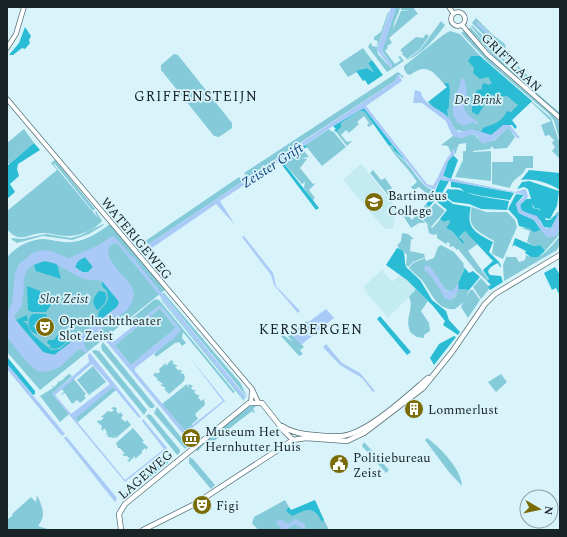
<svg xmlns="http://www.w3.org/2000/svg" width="567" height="537" viewBox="0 0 567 537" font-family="Spectral,serif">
  <rect width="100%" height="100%" fill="#d8f4fa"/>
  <path fill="#c4eaf2" d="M361,164l35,43 -3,22h-8l-42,-49z
    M382,270l10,12 12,-10 14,16 -30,30 -22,-26 -2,-6z"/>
  <path fill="#85cad8" d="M396,7h4c-1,8 -8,16 -6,23v-3l7,-16h9l-9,-1v-3h12l5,7 -2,1 -3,-3 3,3 -27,23 3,5 -5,3 1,2 -3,3 10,13 6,-4 -3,-3 2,-1 4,5 -17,11 -19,-25 3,-5 1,4 5,1 1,-6 -4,-1v-3l7,-5 7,-20h1l-12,37 1,5 13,14 1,-3 -10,-14z
    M476,18l17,17 12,9 1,6 -28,-28 26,34 10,2 -3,2c-8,-1 -17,-8 -19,-17l-20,-20z
    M441,21l4,4c-8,12 -24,30 -38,35l13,-10z
    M472,25l19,19 2,5 12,11v2l8,8 5,-4 12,12 -4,4c-19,-17 -39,-35 -55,-56z
    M470,27l38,41 52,45v3l-59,-52 -32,-35z
    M450,31l10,3 24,26 67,58 9,26v15l-8,-8 3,-4 -3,-4 2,-3 -5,-5 -4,1 -4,-11 10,-4 -20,-19 -24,23 -16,11 -35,-6 -11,-16 2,-27c-13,-13 -18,-26 -37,-12l-3,-1 -3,-5v-3l39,-31z
    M464,31l30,33 61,53 5,6v18l-6,-20 -5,-7 -62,-53 -26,-28z
    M426,34l3,2 -9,13 -13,10 -5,-5 1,-2h-2v-3l15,-12 7,1z
    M363,48l9,12 -4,3 7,9 -11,-4 -16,9 -9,-13z
    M174,54l4,1 54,68v5l-13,9 -5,-1 -53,-66v-5z
    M398,72l6,5 -2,1 -2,-3h-2l-2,5 -148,97 -4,-4z
    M360,111h4l9,13 -4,3 -2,-2 2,-2 -5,-7 -7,6 2,2 -10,9 -3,-3 -5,5 6,7 5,-1 -5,5 -11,-14 5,-9z
    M507,128l3,1 5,8 -8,11 -13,1 -2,-3 -2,3 -17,2v1l18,-1v30l-36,-4 8,-17v-9h3v-8l-7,1 -3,12 3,-13 -4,12 -1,-6 -3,4 -3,-7 -7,-1 12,-9 9,2 9,-4 6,2 -2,3 2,-2 5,6 13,-3z
    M24,129l10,14 -25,21 -2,-3v-18z
    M329,129l3,3 1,-1 13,16 -24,19 -17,-21z
    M392,144c3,10 9,14 15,20 9,9 14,23 27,26l-2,8 -13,-11 -5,3 -3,-3 6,-5c-8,-13 -20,-23 -28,-36z
    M304,151l5,6 -8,1 6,1 -7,9 13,16 3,-1 -7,7 6,8 -2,2 2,4 -11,-16 1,-6 -3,2 -19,-22 19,-9z
    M513,156h20v12h-7c-4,10 -12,8 -16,20l-18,-4v-22h21z
    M55,160l40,49 -2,2 -39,-48v2l44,53 -3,-6 1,-1 6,10c-7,9 -25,16 -36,15 -8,0 -15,-3 -22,-3 -17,0 -24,12 -37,-4v-18l50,-41 -6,-7z
    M373,170l8,10 4,-2 7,10 -2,2 1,3 -2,2 2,1 2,-1 2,3 -3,2 -22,-27z
    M239,177l3,5 -102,68 -2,-4z
    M435,203l10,8 -14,16 -9,-8z
    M426,204l3,3 -9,11 5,5h-6l-8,5 -12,-19 2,-2 11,13z
    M472,207l14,5h21l8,8 2,7 -14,32 -11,-5 2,-13c-15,-10 -28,-12 -22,-34z
    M557,212h3v22l-15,17 -5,-6 -6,1 -7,-4 3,-11 -9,-3h6l11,3 3,-1 7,7 9,-2 2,-5 1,-14h-6z
    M440,219l4,3 5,-2 1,2 -4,6 6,3 11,13 -4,-7 6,-6 14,12 -11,8 21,29 -2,1 -11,-10 -18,-22 -1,1 -4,-4 -2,1 -2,-1 1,-2 -2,-2 -2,2 -9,-6v-4l-4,1 -4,-2 -2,-9 5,4 5,-5 4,3 -4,-3z
    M103,224l1,1 -15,9 -17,6 -29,-4 -26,7 -6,-4 2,-1 9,1 24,-5 25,4 10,-3z
    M110,224l56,65 -126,101 -33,-38v-94c7,-11 24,-19 37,-19 10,1 18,4 28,3 13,-1 28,-10 38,-18z
    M402,233l6,1 6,5h-3l-1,12 14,3 1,3 -12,5 -5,5 -2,-2 1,-10 -10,-9 4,-5z
    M560,236v7l-3,7 -53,31 -1,-16 4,-10v2h9l3,5 6,-2 1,-5c15,8 25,-9 34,-19z
    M441,245l13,7 10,12 -1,1 2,3 -10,21 -3,3 -6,-2 -17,-24 -1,6 7,8 10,18 7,1 4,-3 2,-7 11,1 -5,12 -9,7c-19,2 -24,-18 -34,-30 -4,-4 -9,-7 -12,-11l4,-5 12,-5 1,3 8,-3 4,-11z
    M481,278l9,10 -9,11 -8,-12z
    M416,289l12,12 -7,10 8,12 1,8 -6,4v3l-7,-1 -6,-4c-8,-14 4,-24 -2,-36z
    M470,290h3l7,10 -12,18 -7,-11z
    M162,293h2l77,91 6,13z
    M160,297l84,102v2l-82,-100z
    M155,299l4,1 76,92 -2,1 -50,-61 -1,6 4,5 -4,3 -3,-4 -4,1 -19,14 -2,-3 27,-24 -21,-25 -24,19 1,-3 -6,-2z
    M160,308l16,20 -44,36h-2l-15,-19z
    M300,326l2,2 -9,8 11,11 -4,3 -7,-8 10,12 -4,2 -18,-20 1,-2 11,8 -5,-6z
    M103,342l52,64 -2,2h-3l-48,-58 -1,-4z
    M95,350l4,1 48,59 -3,5 -52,-64z
    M171,360l3,2 -2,1 6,3 -3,1 3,3h3l1,2 -2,1 4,1 1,4 -2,4 -14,12 -5,-5 2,-1 -6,-3 3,-1 -7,-5h2l-5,-4 3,-3 1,2 3,-2 -1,-3 7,-6v3z
    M93,366l13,16 -17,13 -12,-15z
    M67,372l5,4 -20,18 17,20 -9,8 -20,-26 13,-8 -1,-3 2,2 4,-4 -1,-2 2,1 5,-3 -1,-3 1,2 5,-4z
    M501,374l6,8 -11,10 -8,-10z
    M73,378l13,16 -2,2 2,2 -6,5 -3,-3 -5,4 -7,-11 -5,2 4,-3 -3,-4z
    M187,384l1,4 1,-4 4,2 -2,2 2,2h3l-2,2 3,3h3l-2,2 3,4 3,-2 1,6 -10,9 3,5 -6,5 1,2 -8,5 -23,-27z
    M113,387l3,3 -38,32 -4,-4z
    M248,405l14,2 -6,-1 -3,3 2,3 -1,1 -2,-2 -13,10 -3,-3 3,3 -19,15 -3,-2 2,3 -10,9 -3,-4 -8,9 -4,-1z
    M114,407l3,1 -1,3 3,3 1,-2 3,3 -2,3 4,4 2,-2 4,5 -15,13 -3,-4 2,4 -7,-1v-4l-1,3 -1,-2 1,-2 -3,-4 -1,3 -2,-2 1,-3 -5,-4 1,-2 2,1 4,-3 -3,-1 7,-6 3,1 3,-2 -3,-2z
    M157,407l31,39 -3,3 -31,-36z
    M148,414l3,1 29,35v2l-3,3 -31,-39z
    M133,428l11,13 -2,1 6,5 -2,3 -1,-2 -3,3v2l-7,6v-3l-6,6 -2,-2 3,-1 -3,-3h-3l-2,-2h3l-5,-6h-2l-2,-5z
    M427,438c13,9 35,32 35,48l-13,-14 -24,-32z
    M364,442l25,28 -3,3 -24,-27z
    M189,457l4,2 22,26 -4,4 -22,-26z
    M37,495c5,11 10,21 1,31l12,4h-43v-10l6,-5 -1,-1 19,-17 5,5z
    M285,500l6,11 24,-9 14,28h-71l-6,-7 2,-6z"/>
  <path fill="#29bcd4" d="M25,27l6,9 -2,4 1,3 -5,6 -3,-1 -9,7h-4l10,-12z
    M471,56h9l52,45 -20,19 5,7 -2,2 -3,-4c-10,-1 -13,5 -21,10l-10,-3 2,-4c11,-4 19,-6 24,-17l4,1 7,-7 -11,-9 -10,1 -6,-3 -13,21 -6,-3v-11l5,-11 5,-1v-4l2,-2 5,2 3,-2 -4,-6 -8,2 -7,-6 1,-5 -6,-7z
    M372,60l11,15 -15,10 -3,-5 -2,1 -7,-10 10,-3 8,4 -6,-9z
    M448,83c4,8 0,15 1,24l-2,3 1,7 -13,-8 -7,-7 19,-15 -3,-3z
    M364,108l43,55 -13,-13 -2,-5 -3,1 -25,-35h-4l-19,12v4l-5,5 -2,-2 2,-1 -3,-3z
    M34,143l6,7 -22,14 -1,5 2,7 -9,8 5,8 -8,7v-33z
    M305,145l2,2 -5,3v3l-19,9 36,46 -3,2 -37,-49z
    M453,155l5,5 -7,19 -8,-3 5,-15z
    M529,170l31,3v17c-12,-7 -25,-12 -39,-10z
    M440,180l9,1 -8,14 12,9 18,3c-6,22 6,26 22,35l-4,10 10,10 2,4 -1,1 -2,-4c-4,2 -9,4 -10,9l2,3 11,1 2,6 -13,8 -2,-4 3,-1 -4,-4 2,-2 -6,-9 10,-9 -28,-30 -6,6 5,5 -1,2 -11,-13 -6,-3 4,-6 -1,-2 -5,2 -4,-3 7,-9 -12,-10 -6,7 -3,-3 6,-6z
    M451,181l63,12 -4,7 -28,-4 -17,-4 -5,-4 -9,-1z
    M529,181l30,10 -2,15 -7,13 -5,-1 -5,-9 -6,-1 -6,-19 -4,-2 -7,2 5,-7z
    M448,189c3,1 9,0 12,1 16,7 32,8 49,11l-2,9 -26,-1 -12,-5 -16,-2 -10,-7z
    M516,194l8,1 -8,9 3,9 15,7 7,10 -7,2 -4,-3 -11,-3 -2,-7 -9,-10z
    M526,199h6l1,9 8,2 5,10h4l4,-4 4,-1 -7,13 -7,-1 -4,-7 -19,-10 -1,-5z
    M515,238l19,8 6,-1 5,6 -7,6h-7l-6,-4 1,-2 -12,-6 -2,2z
    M397,248c11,2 6,12 9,19l14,13 12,20 14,11 3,9 11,12 -2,3 -15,-10 2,-4 -12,-15 -26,-26 -21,-15z
    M85,257l8,10 -5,5h-5l-8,-5 3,-6z
    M45,261l12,3 4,15 -25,-8 -2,-6z
    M555,267l5,8v21l-4,-8 -4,2 -8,-17z
    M465,268l4,5 4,-2 7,6 -11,13 -11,-1v-6z
    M102,281l16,17 1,5 -2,4 -17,13 -2,-3 1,-6 6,-6 3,-6 -1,-8 -5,-5z
    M27,286l13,5 2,8 9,3v3l-5,7h-14l-4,-2z
    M99,291l6,1c4,8 -2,15 -8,18 -6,-8 -4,-12 2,-19z
    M32,314h14l3,8 -4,-6 -4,3 -2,-2 1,2 -3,3 -2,-1 1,2 -3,3 6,6 -2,2c-9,-2 -11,-13 -5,-20z
    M27,315l1,6h-5l4,3 5,10 19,16 9,-1 9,-8 2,2 -15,12 -12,-2 -28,-33z
    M380,316l31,36 -4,3 -30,-36z
    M63,334l4,7c-6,6 -9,9 -18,7l2,-2 -4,-3 1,-3h6l3,-4z
    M454,336l2,1 -22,28 -4,-7 9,-14z
    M8,358l27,33v3l-2,1 -26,-31z
    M166,460l2,3 -45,35 -2,-2z
    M315,500l9,20 -2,2c-8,-17 -15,-13 -30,-6l-6,-5 3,-4 2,3z"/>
  <path fill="#a9c9f6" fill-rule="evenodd" d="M391,7h5l-14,45 10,13 -1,3 -14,-18z
    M478,22l28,28 4,1 -1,6c-8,0 -12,-9 -15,-15 -3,-6 -13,-13 -18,-18z
    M399,75l3,6 -36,25 61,78 6,2c8,-12 11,-28 22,-37l-1,6 -6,6 -5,16 72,15 10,-3 2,3 1,5 -8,8 2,6 15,5c4,6 6,14 14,12l7,-13 2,1 -1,14 -3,6c-14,6 -14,-11 -24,-17 -5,-3 -10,-3 -14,-7l-2,-8 8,-7 -1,-3 -81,-14h-2l-6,10 -9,-5 -61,-77 -31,18 -113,75 15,24 -19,-21 -70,48 -4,1 -2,-3 256,-170 1,-4z
    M464,78l3,16 -3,10v5l4,6 10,7 -1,3 -4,-3 -9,4 -7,-4 -4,-8v-14l2,-6 4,-5 2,-10z
    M415,90l6,2c1,12 20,17 27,25 5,5 5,11 11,15l12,-3 20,6 12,-10h7l10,13h-3l-7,-9 -3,-1 -11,11 -14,5 -5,-8 -4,-2 -11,4 -8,-1 -3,-4 -5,-12 -24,-18h-9z
    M112,236h2l17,20 4,2v2l111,137 -2,2 -12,-14 -115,-142 -6,2 -3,6c2,19 26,28 26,45l-3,8 -5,7 -24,17v4l7,9 4,1 47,-37 21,25 -7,8 -39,30v3l50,60 38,-30 -36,-47 38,47 -40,33h-2l-83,-100 -5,-1 -11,9 1,6 3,4 -2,1 -5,-4 -3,1 -18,17 -13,5 -10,-1 -13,-12 -17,-22v-23l5,-11 3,-30 4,-9 13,-11 9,-3 10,1 18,7 30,-13zM85,257l8,10 -5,5h-6l-7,-5 3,-6zM45,261l9,2 29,16 19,2 17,21 -2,5 -63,48 -11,-3 -19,-21 -10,-14c3,-5 7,-8 8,-13 5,-19 -6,-38 23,-43zM160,308l16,20 -44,36h-2l-15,-19z
    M244,236l29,37 3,13 24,25 -2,2 -24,-28 -3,-10 -29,-38z
    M425,265l7,4 15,22h6l5,-8c2,8 -2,15 -9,17 -8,-3 -13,-23 -25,-30z
    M326,309l8,9 -16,13 -1,5h-5l-11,9 -8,-9 11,-9 1,-5 5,-1z
    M326,344l16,19 18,10 15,18 -2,1 -11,-14 -22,-13 -17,-18z
    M90,353l51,64 -2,1 -26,-31 -38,32 50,61 39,-31 -22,-28 1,-2 24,29 -42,34 -73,-88 37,-32 -1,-7zM92,364l18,20 -39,30 -16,-19z
    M7,364l58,70 -3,2 -55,-67z
    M66,436l51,62 -2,4 -51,-64z
    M295,519l10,5v6l-11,-6 -8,6h-4l-7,-9 6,-1 8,4z"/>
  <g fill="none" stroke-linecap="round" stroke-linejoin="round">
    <defs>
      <path id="tertiary" d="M449,7l4,6
        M451 19a7 7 0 1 1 14 0a7 7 0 1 1-14 0Z
        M462,25l25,29 73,64
        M7,48l9,-14 8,-27
        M7,99l245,290 6,13
        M251,402l1,-12"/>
      <path id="secondary" d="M282,426c10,7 21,8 32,9 9,1 19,2 28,1 26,-3 66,-41 86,-58
        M121,530l-2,-16 6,-10 124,-101h13l22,28 9,9
        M143,530l52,-26 98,-64 13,-2 41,3 17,-8 59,-45 29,-36 33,-48 10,-10 65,-39"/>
    </defs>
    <use href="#tertiary" stroke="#5a7479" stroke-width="5.5"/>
    <use href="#secondary" stroke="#5a7479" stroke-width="6"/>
    <use href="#tertiary" stroke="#fff" stroke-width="4"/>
    <use href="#secondary" stroke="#fff" stroke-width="4.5"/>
  </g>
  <defs>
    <symbol id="university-disc" viewBox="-11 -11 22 22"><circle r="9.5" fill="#7a6b04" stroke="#d8f4fa"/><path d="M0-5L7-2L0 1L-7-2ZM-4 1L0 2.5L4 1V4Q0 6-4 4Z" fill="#fff"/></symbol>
    <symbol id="theatre-disc" viewBox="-11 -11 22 22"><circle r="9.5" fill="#7a6b04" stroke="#d8f4fa"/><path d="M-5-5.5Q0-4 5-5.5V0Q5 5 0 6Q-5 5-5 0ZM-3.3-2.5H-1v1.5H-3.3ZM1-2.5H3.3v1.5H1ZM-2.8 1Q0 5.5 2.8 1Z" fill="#fff"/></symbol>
    <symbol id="building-disc" viewBox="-11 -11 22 22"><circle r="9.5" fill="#7a6b04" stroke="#d8f4fa"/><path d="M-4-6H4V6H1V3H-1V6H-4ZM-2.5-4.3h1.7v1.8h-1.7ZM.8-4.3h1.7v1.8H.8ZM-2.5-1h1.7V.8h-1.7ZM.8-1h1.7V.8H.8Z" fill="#fff"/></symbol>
    <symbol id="museum-disc" viewBox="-11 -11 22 22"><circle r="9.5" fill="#7a6b04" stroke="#d8f4fa"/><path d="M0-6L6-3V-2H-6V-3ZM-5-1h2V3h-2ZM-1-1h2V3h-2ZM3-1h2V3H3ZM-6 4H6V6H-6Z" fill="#fff"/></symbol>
    <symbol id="civic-disc" viewBox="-11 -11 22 22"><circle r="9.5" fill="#7a6b04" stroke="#d8f4fa"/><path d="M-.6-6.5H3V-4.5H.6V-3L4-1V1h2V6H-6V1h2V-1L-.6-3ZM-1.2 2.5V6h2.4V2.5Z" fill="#fff"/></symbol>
  </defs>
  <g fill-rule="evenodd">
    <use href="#university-disc" x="363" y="191" width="22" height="22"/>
    <use href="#theatre-disc" x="34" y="316" width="22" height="22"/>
    <use href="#building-disc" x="403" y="398" width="22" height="22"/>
    <use href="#museum-disc" x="180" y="427" width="22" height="22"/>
    <use href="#civic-disc" x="328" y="453" width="22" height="22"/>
    <use href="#theatre-disc" x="191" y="494" width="22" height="22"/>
  </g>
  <g text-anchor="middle" stroke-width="3.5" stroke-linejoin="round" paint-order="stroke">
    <g font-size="13" fill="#182325" stroke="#d8f4fa">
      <text transform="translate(512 62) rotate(44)" y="5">GRIFTLAAN</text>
      <text transform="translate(137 238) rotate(50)" y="5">WATERIGEWEG</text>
      <text transform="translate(145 474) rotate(-41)" y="5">LAGEWEG</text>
    </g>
    <g font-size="13" font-style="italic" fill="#1c3337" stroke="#d8f4fa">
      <text x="478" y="104">De Brink</text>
      <text x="64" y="303">Slot Zeist</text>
    </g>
    <g font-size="13" fill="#182325" stroke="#d8f4fa" text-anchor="start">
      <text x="388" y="200">Bartiméus<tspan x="388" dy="15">College</tspan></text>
      <text x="59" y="325">Openluchttheater<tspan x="59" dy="15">Slot Zeist</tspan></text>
      <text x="428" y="414">Lommerlust</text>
      <text x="205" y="436">Museum Het<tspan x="205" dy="15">Hernhutter Huis</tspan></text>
      <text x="353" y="462">Politiebureau<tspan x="353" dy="15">Zeist</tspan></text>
      <text x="216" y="510">Figi</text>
    </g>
    <g font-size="14" letter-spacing="1" fill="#182325" stroke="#d8f4fa">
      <text x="196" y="101">GRIFFENSTEIJN</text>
      <text x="311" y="334">KERSBERGEN</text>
    </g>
    <g font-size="14" font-style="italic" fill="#093e7d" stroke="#d8f4fa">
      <text transform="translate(272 165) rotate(-33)" y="5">Zeister Grift</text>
    </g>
  </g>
  <rect width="567" height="537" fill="none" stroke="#182325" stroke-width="16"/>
  <g transform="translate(539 509) rotate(99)"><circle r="19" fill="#d8f4fa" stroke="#8ba0a5"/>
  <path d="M0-3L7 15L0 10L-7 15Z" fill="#7a6b04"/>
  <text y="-6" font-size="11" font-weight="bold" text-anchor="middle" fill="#182325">N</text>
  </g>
</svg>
